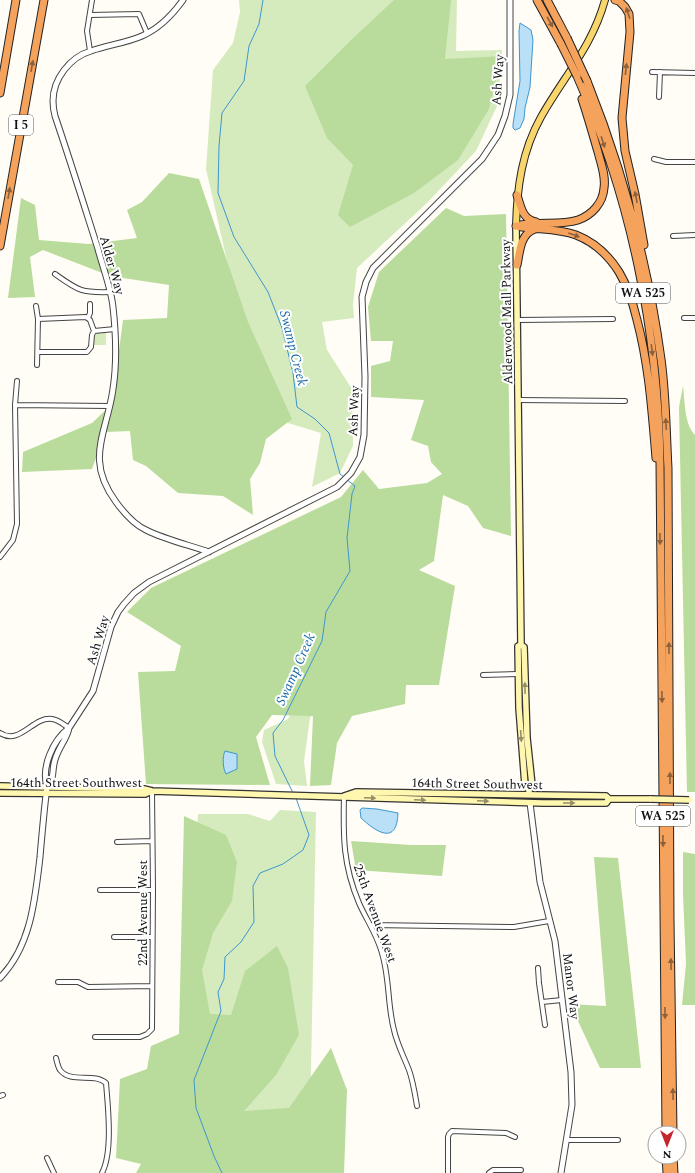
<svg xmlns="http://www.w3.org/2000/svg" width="695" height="1173" viewBox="0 0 695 1173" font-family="Spectral,serif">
  <rect width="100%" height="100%" fill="#fffdf5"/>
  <path fill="#d5ebbd" d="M239,0h218l-1,51 46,-1 -4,54 -22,47 -48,51 -71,66 -4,37 1,13 -32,4 5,28 25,39 1,57 -13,27 -28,14 9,-54 -33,-10 -32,-51 -23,-85 -27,-118 7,-99 20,-27 7,-31z
    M97,333h9v12h-12v-8z
    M324,701l-14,17 -6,43 3,25 -31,-2 -14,-42 2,-12 24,-11 9,-17z
    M280,810l36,2 -7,361h-151l28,-132 12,-227h50l22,7z"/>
  <path fill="#b9dc9c" d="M394,0h57l-6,59 57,-3 -13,53 -31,51 -44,33 -64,34 -12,-12 15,-50 -26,-27 -22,-52 46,-46z
    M169,173l30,6 49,143 44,97 -26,20 -6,24 -10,16 3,36 -30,-19 -45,-3 -32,-27 -13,-6 -3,-29 -25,1 -13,37 -70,3 1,-20 69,-29 20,-19 11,-84 44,-2 2,-33 -59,-9 -67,-26 -13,7 5,40 -27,1 13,-100 14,7 4,35 50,4 48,-6 -10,-28 15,-8z
    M446,208l18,8 42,-2 5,322 -28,-8 -15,-22 -25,-11 -9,66 -15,9 36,16 -16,99h-33l-1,19 -53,12 -15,27 -6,42 -21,1 3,-70 -41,-1 -16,22 14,48 -124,-1 -8,-112 37,-1 6,-25 -54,-34 24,-24 190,-91 22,-27 16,19 48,-6 15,-9 -11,-12 -3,-16 -17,-6 13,-40 -53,-3v-31l19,-5 3,-20h-22l-3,-34 11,-35z
    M683,386c2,14 1,38 12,49v357h-8l-8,-385z
    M184,816l42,19 11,27 -5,39 -19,32 -11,37 8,44 21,1 14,-44 32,-25 11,22 11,67 -23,40 -32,36 45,-3 42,-60 16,42 -3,83h-208l5,-9 -25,-6 4,-79 27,-10 4,-23 28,-12z
    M351,841l60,4h35l-4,31 -86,-6z
    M683,852l12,2v151h-13l4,-41 -3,-69z
    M594,857l24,1 23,210h-41l-30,-64 36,2z"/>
  <path fill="#b9e0f7" stroke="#3f96cf" d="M520,23l11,7 2,10 -3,47 -5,21 -1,11 -4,9 -5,2 -2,-2v-4l7,-43 -1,-50z
    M225,751l12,3v15l-11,5c-3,-5 -4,-17 -1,-23z
    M362,808l15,1 21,4c-1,33 -22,19 -37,5l-1,-8z"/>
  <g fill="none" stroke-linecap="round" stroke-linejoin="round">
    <path stroke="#3f96cf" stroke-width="1" d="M263,0l-4,24 -10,22 -5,35 -22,32 -3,33 -1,47 16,44 34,55 14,36 11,45 4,34 18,12 14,14 11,41 4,3
      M293,793l-18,-37 -2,-23 10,-13 39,-79 4,-29 24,-41 -3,-33 5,-44 3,-8 -9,-7
      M222,1173l-8,-17 -18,-48 -2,-28 27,-69 -3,-19 6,-13 1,-22 16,-15 13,-20 -1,-36 7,-13 23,-9 20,-14 6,-15 -13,-37"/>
    <defs>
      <path id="minor" d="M90,15l49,-1 8,19
        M90,51l-3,-20 5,-31
        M652,72l43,1
        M659,97l1,-25
        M654,159l12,3h29
        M673,236l22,-1
        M55,274c24,17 26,19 56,18
        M36,306l2,13 -1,46
        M88,318l2,-5v-9
        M684,318h11
        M38,319l48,-2 4,3 4,11
        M518,320l95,-1
        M38,352h49l4,-5 1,-12 2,-4 21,-2
        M518,400l107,1
        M15,405l94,1
        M0,557l13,-17 4,-16 -2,-119 2,-24
        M483,675l35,-1
        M0,733c20,13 33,-17 52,-14 7,1 12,6 17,9
        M344,796c-1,41 -1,69 15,107 7,16 17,30 22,47 9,26 6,54 13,80 3,14 10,27 15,40 4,11 6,24 8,36
        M117,842l35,-1
        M100,890h53
        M371,925l143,2 35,-6
        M114,937h38
        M538,968l1,15 6,42
        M58,982h20l10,5 64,-1
        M542,1002l20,-2
        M95,1037h45l7,-3 5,-5 1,-139 -1,-99
        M56,1058c1,4 2,9 4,12 11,14 34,2 46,13 2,24 7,69 -4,90
        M0,1096l3,-1
        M567,1140h51
        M47,1158l7,15
        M448,1173v-36l1,-3 3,-3 54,2 9,4
        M489,1173l4,-3h28"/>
      <path id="tertiary" d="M183,0c-10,14 -25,29 -41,36 -16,7 -34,9 -51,15 -21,6 -38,28 -38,50 0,5 1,11 2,15 15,44 29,89 43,133 5,19 13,39 15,58 3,27 4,56 0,82 -6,44 -29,70 3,113 8,11 17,22 30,28 20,10 43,15 63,22
        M47,787c9,-12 4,-15 8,-27 3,-12 12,-21 14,-32l24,-37 18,-64 7,-15 6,-8 10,-11 15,-11 188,-95 14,-14 9,-16 4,-22 1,-58 -3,-80 4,-15 7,-14 109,-109 16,-24 7,-19 5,-21v-95
        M530,803l10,79 15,59 16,131 1,33 -11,68
        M0,978c31,-32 35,-78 40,-121 2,-23 4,-47 7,-70 -6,-20 6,-47 22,-59"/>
      <path id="secondary" d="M516,226l5,419 3,2 3,91 5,47 -3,5
        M521,645l-3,1 1,62 6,77 4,5v2
        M0,786l144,3 8,2 391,12h63l3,-4h42
        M0,793l145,1 7,-3
        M344,796l12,-4 250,4 3,3"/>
      <path id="primary" d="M516,226c1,-39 6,-75 25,-109 23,-41 51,-70 64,-117"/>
      <path id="motorway" d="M537,0l24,44
        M547,0l20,38
        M615,0l4,1 6,6 4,7 1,18 -8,86 3,33 10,43 9,51
        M577,76c54,121 81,255 83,387l6,670
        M587,81c36,90 61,183 74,278 5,36 5,73 7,109l2,452 3,213
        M0,93l16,-93
        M517,195c4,12 5,24 19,27
        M521,225c18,-4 39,1 57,-5 14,-5 25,-17 26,-32 2,-12 -3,-24 -6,-36 -5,-17 -10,-35 -16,-53
        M516,226c20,4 41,2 60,9 18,7 33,21 43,37 9,15 14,31 18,48 12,45 15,91 19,138
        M0,246l44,-246
        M517,265c3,-14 3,-31 18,-36
        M666,1157l1,16
        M673,1157l1,16"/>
    </defs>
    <use href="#minor" stroke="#444" stroke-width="6"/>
    <use href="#tertiary" stroke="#444" stroke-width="7"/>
    <use href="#secondary" stroke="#333" stroke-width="8"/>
    <use href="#primary" stroke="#222" stroke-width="8"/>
    <use href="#motorway" stroke="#222" stroke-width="9"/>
    <use href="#minor" stroke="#fff" stroke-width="4"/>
    <use href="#tertiary" stroke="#fff" stroke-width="5"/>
    <use href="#secondary" stroke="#fff6b0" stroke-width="5.5"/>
    <use href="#primary" stroke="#f9d66b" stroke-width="6"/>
    <use href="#motorway" stroke="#f5a25d" stroke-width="7"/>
    <defs>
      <path id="secondary-bridge" d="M651,799l38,1"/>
      <path id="motorway-bridge" d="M567,38l20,43
        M561,44l16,32"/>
    </defs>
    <use href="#secondary-bridge" stroke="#333" stroke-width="8" stroke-linecap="butt"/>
    <use href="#motorway-bridge" stroke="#222" stroke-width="9" stroke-linecap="butt"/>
    <use href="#secondary-bridge" stroke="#fff6b0" stroke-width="5.5"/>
    <use href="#motorway-bridge" stroke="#f5a25d" stroke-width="7"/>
  </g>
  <defs><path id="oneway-solid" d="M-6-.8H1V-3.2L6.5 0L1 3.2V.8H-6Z"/></defs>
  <g fill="#8e613b">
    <use href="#oneway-solid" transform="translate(628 13) rotate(-108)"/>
    <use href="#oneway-solid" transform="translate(550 22) rotate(61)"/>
    <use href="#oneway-solid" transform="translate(32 66) rotate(-80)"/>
    <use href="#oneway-solid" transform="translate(626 69) rotate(-84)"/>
    <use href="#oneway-solid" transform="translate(603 142) rotate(72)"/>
    <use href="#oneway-solid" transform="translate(9 193) rotate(-80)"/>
    <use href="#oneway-solid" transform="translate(636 197) rotate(-101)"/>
    <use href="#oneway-solid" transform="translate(574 235) rotate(20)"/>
    <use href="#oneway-solid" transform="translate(652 350) rotate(83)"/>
    <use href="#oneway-solid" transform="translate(666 424) rotate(-93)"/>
    <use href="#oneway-solid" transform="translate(660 539) rotate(89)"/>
    <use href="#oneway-solid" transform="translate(669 648) rotate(-90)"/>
    <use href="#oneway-solid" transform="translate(662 697) rotate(89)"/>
    <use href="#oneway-solid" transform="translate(670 778) rotate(-90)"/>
    <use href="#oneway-solid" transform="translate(663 841) rotate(89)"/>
    <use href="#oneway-solid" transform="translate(671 964) rotate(-91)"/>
    <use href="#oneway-solid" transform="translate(665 1013) rotate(89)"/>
    <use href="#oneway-solid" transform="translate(673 1094) rotate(-91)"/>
  </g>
  <g fill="#948f68">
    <use href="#oneway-solid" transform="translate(525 688) rotate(-91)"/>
    <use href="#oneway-solid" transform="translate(521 736) rotate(86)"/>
    <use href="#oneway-solid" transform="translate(370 798) rotate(2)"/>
    <use href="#oneway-solid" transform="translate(420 800) rotate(2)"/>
    <use href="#oneway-solid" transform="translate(483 801) rotate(2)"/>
    <use href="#oneway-solid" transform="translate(569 803)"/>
  </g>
  <g text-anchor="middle" stroke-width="4" stroke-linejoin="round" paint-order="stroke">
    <g fill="#fff" stroke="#585858" stroke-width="1">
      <rect x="9" y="115" width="24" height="20" rx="3"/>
      <rect x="616" y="283" width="54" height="20" rx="3"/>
      <rect x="636" y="806" width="54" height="20" rx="3"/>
    </g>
    <g font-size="12" font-weight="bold" fill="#111">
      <text x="21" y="129">I 5</text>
      <text x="643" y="297">WA 525</text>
      <text x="663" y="820">WA 525</text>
    </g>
    <g font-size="13" fill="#111" stroke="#fff">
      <text transform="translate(497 80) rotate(-86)" y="5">Ash Way</text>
      <text transform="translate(113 265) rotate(74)" y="5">Alder Way</text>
      <text transform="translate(506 312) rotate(-91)" y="5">Alderwood Mall Parkway</text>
      <text transform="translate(353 411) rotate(-88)" y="5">Ash Way</text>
      <text transform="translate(97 640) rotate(-73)" y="5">Ash Way</text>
      <text x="76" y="787">164th Street Southwest</text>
      <text transform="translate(477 783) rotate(1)" y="5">164th Street Southwest</text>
      <text transform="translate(142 913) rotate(-90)" y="5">22nd Avenue West</text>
      <text transform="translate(376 913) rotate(70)" y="5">25th Avenue West</text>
      <text transform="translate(572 986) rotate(83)" y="5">Manor Way</text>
    </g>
    <g font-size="14" font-style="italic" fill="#1768a6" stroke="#fff">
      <text transform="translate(294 348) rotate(76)" y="5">Swamp Creek</text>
      <text transform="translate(295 669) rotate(-66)" y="5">Swamp Creek</text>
    </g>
  </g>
  <g transform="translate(667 1145) rotate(180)"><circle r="19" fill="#ffffff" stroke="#a0a0a0"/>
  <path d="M0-3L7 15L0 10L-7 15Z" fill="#c4262e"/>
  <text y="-6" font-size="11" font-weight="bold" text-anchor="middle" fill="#111111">N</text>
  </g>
</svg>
